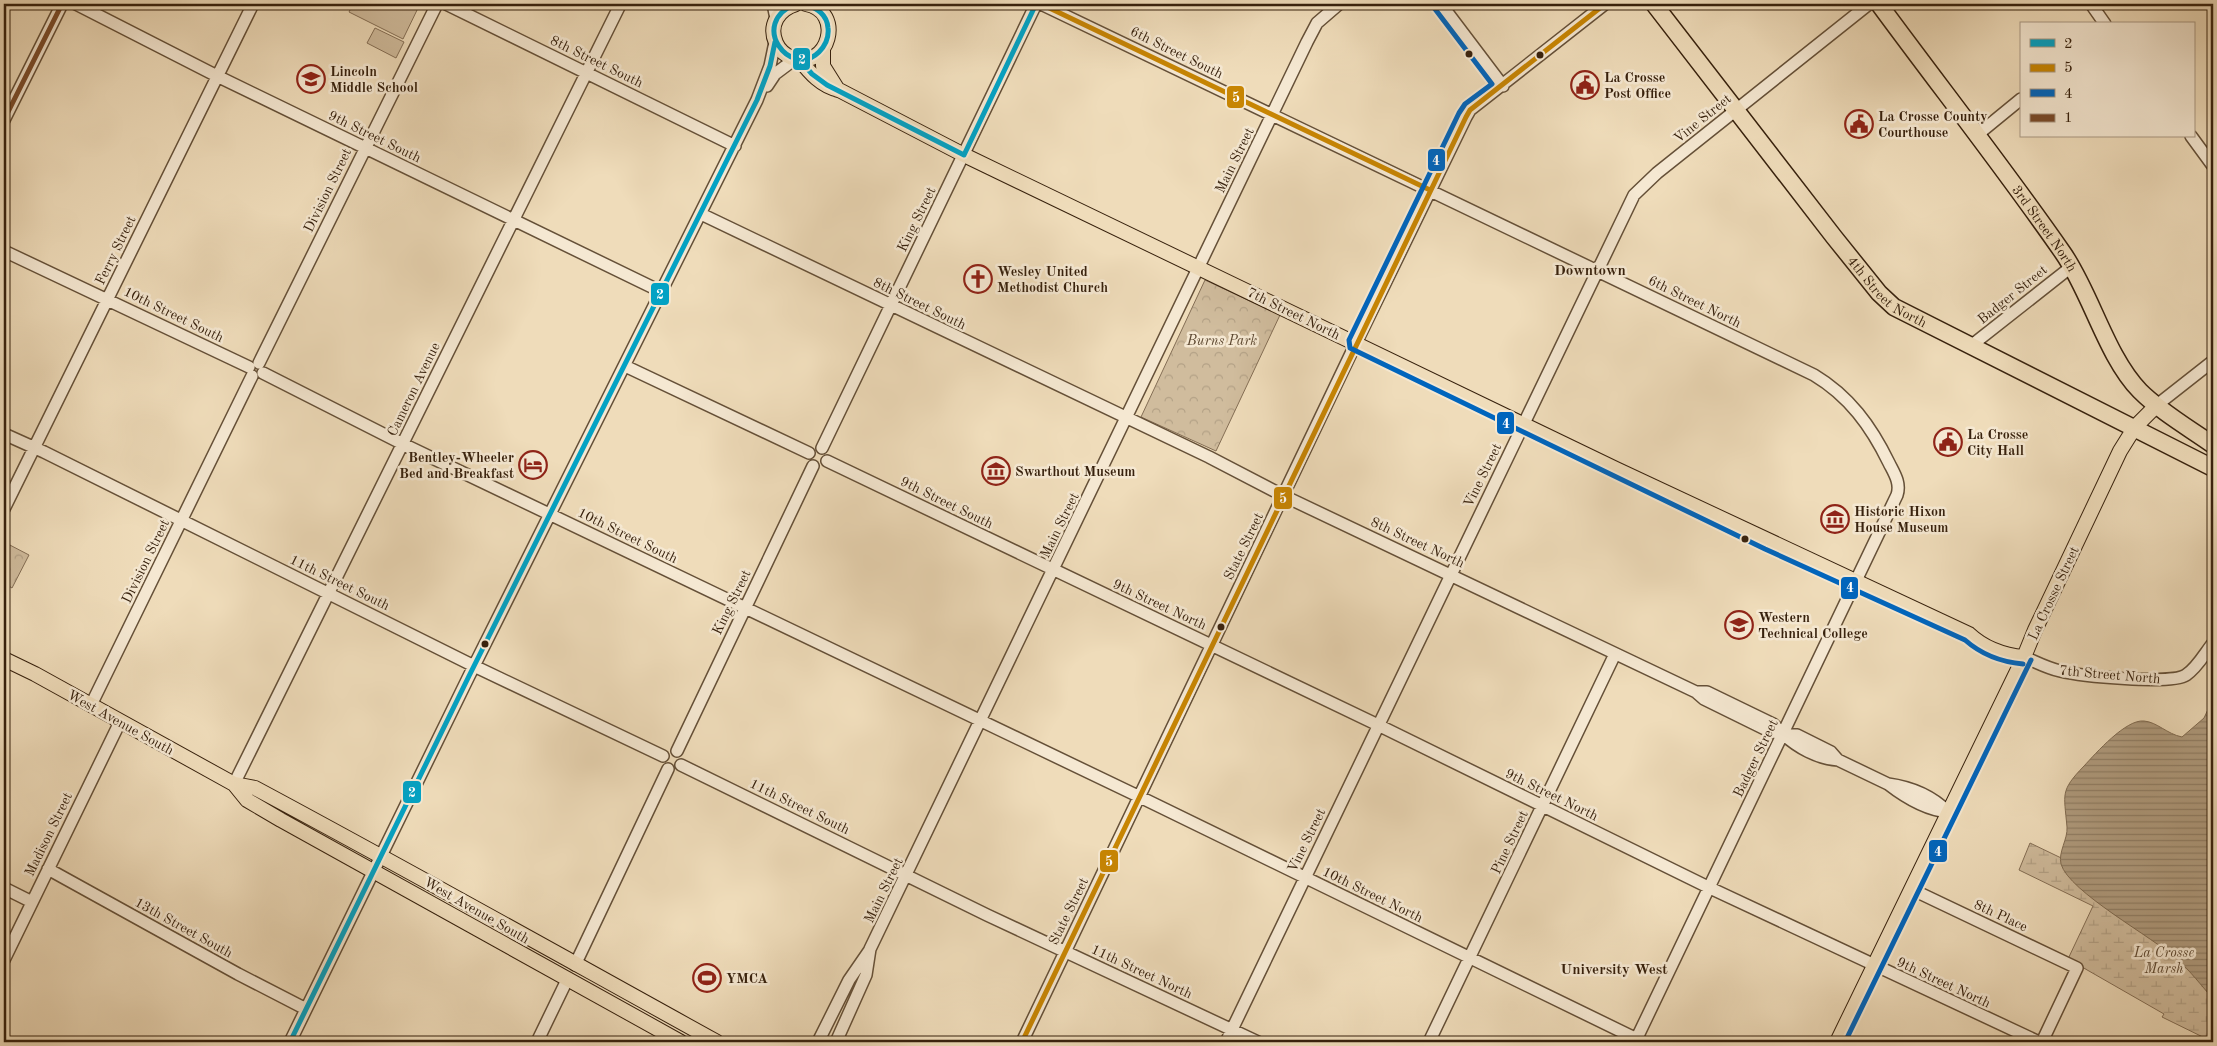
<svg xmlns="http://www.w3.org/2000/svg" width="2217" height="1046" viewBox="0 0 2217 1046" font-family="'Old Standard TT',serif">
  <defs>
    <pattern id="forest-crowns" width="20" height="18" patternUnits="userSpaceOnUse" patternTransform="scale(1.25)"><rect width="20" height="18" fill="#d0bc9d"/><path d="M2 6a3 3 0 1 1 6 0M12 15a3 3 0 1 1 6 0" fill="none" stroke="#b3a186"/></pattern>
    <pattern id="wetland-marsh" width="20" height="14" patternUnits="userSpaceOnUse" patternTransform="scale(1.25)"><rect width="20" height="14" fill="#d0bc9d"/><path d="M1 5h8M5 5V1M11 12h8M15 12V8" fill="none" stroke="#b3a186"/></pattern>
    <pattern id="water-rules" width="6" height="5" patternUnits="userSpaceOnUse" patternTransform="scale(1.25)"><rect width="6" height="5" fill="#b09c7f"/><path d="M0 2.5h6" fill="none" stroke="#907f66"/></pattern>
  </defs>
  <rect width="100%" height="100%" fill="#efdcba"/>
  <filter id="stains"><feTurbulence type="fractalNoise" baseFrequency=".004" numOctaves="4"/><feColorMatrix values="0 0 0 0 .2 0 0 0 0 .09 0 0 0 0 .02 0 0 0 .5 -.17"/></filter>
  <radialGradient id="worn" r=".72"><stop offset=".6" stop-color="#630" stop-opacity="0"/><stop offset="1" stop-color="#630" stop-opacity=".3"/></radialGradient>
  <path fill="url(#forest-crowns)" stroke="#846e55" d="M1205,280l75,35 -64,136 -75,-34z
    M6,543l23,12 -17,33 -8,-5v-35z"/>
  <path fill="url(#wetland-marsh)" stroke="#846e55" d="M2030,843l183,88v111l-51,-25 2,-3 -96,-55 25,-53 -74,-36z"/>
  <path fill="#d0bc9d" stroke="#846e55" d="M353,4h61l5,2 -16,33 -54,-27z
    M375,28l29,14 -8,16 -29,-15z"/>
  <path fill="url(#water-rules)" stroke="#806b51" d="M2213,702v297c-11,-13 -23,-28 -35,-39 -25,-23 -109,-68 -117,-96 -3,-12 7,-25 6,-37 -3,-34 -7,-36 17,-61 12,-13 42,-47 60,-45 13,1 23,13 38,16l22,-19 7,-15z"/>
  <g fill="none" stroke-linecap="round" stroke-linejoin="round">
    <defs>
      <path id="minor" d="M76,4l141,72 445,216
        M446,4l289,142
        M773,4l3,15
        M1041,4l773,371c35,21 57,51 75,88 5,10 12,20 8,32l-262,547
        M1441,4l62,82
        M2091,4l14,20
        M767,86l8,-12 20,-15
        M4,120l58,-116
        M1977,135l44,-36
        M2191,136l22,30
        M701,214l508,243 75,39 412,196
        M4,251l245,116
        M1972,345l99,-78
        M259,363l178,-359
        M625,366l184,87
        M263,373l140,71 737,353 503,245
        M2157,405l56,-44
        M4,434l40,18 430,214 189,90
        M822,448l214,-444
        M827,461l551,264 332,163 329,154
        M4,509l249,-505
        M2024,657c12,5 23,11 36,14 20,5 112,14 126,4 11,-7 19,-22 27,-32
        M1696,692h11l66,32 10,10 -14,-3 -65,-32z
        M91,705l161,-329
        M677,751l136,-285
        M1838,760c-20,-1 -41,-13 -55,-26l14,1 34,17 7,8 50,24
        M681,765l306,150 271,127
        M234,784l385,-777
        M1888,784c22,3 44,12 60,28 -22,-2 -42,-14 -60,-28z
        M48,869l190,105 68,35
        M4,888l28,14
        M1911,889l166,79 -35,74
        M4,960l116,-238
        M575,965l93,-196
        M290,1042l179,-366 288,-576 13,-34 5,-24
        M537,1042l30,-62
        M818,1042l31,-62 20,-29
        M836,1042l30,-67 4,-26 437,-907 10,-19 22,-19
        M1022,1042l334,-699 110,-226 4,-7 135,-106
        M1226,1042l408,-847 23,-22 212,-169
        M1429,1042l186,-388"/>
      <path id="major" d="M796,4c-17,5 -28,21 -20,39 3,7 9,12 16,15 37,13 53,-47 14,-54
        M823,49v17l15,24
        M799,59c11,14 22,27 40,31l125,65 652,314 353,165c16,15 34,21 55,23
        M4,659l31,15 199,110 21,4c155,83 308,169 462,254
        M234,784l13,16 34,20 400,222
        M1837,1042l187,-385 11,-27 85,-179 15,-24 22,-22"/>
      <g id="highway">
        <path id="s1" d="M1654,4l180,233 45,56 15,14 319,161"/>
        <path id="s2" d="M1879,4c61,83 125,164 184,249 28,40 43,103 77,138 21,21 49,37 73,54"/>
      </g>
    </defs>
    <use href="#minor" stroke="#655038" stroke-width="14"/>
    <use href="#major" stroke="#37210d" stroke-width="16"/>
    <use href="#highway" stroke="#37210d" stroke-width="19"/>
    <use href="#minor" stroke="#f5e8d2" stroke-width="11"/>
    <use href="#major" stroke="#efdcba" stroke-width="14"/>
    <use href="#highway" stroke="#efdcba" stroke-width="16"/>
    <defs>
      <path id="bus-1" d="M796,4c-49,19 -5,76 23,48 6,-6 10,-15 9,-24 -1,-14 -11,-19 -22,-24
        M799,59l13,15 15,11 137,70 72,-151
        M290,1042l179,-366 288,-576 13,-34 5,-24"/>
      <path id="bus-2" d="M1041,4l389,186
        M1022,1042l444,-925 4,-7 135,-106"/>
      <path id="bus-3" d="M1435,9l57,75 -27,20 -6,9 -110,227 1,8 415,201 200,91c17,15 36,22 58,24
        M1845,1042l186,-382"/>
      <path id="bus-4" d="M4,120l58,-116"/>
    </defs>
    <use href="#bus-1" stroke="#f5e8d2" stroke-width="9"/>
    <use href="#bus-2" stroke="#f5e8d2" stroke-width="9"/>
    <use href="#bus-3" stroke="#f5e8d2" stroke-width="9"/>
    <use href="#bus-4" stroke="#f5e8d2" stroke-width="9"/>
    <use href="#bus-1" stroke="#03a2c4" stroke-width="5"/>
    <use href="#bus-2" stroke="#c78503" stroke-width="5"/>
    <use href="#bus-3" stroke="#0065bd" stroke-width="5"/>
    <use href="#bus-4" stroke="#7a4b2a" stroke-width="5"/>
  </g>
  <defs>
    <symbol id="school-ring" viewBox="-11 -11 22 22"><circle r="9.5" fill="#f5e8d2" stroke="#8f2418" stroke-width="1.5"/><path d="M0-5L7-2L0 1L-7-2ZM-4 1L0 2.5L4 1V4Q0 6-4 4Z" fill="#8f2418"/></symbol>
    <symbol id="civic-ring" viewBox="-11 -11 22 22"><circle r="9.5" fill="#f5e8d2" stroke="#8f2418" stroke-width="1.5"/><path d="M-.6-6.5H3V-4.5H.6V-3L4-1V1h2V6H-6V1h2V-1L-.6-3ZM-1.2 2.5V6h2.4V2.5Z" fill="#8f2418"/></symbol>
    <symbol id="church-ring" viewBox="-11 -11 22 22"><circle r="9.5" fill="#f5e8d2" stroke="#8f2418" stroke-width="1.5"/><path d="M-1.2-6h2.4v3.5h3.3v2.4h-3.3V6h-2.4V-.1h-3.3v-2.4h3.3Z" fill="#8f2418"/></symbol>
    <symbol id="hotel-ring" viewBox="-11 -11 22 22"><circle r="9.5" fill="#f5e8d2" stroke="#8f2418" stroke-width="1.5"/><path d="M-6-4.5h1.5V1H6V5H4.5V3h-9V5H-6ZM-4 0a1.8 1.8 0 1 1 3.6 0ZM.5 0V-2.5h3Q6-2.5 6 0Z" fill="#8f2418"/></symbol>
    <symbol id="museum-ring" viewBox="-11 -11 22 22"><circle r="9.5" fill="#f5e8d2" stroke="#8f2418" stroke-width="1.5"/><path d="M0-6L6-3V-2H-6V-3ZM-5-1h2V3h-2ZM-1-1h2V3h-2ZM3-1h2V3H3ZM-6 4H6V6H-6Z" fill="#8f2418"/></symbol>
    <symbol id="university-ring" viewBox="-11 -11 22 22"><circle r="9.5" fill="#f5e8d2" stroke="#8f2418" stroke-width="1.5"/><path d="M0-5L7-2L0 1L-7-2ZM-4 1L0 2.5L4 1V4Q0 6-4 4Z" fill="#8f2418"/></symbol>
    <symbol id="stadium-ring" viewBox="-11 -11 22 22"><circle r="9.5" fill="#f5e8d2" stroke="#8f2418" stroke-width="1.5"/><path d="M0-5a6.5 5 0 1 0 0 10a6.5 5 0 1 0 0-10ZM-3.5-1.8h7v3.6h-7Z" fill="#8f2418"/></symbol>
  </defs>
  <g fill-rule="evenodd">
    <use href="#school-ring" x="295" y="63" width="32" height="32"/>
    <use href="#civic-ring" x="1569" y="69" width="32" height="32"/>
    <use href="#civic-ring" x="1843" y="108" width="32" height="32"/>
    <use href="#church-ring" x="962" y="263" width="32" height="32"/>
    <use href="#civic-ring" x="1932" y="426" width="32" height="32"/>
    <use href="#hotel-ring" x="517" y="449" width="32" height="32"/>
    <use href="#museum-ring" x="980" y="455" width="32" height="32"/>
    <use href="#museum-ring" x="1819" y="503" width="32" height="32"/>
    <use href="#university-ring" x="1723" y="609" width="32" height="32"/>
    <use href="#stadium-ring" x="691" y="962" width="32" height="32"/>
  </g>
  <g fill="#37210d" stroke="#f5e8d2" stroke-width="2">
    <circle cx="1469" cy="54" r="4.5"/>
    <circle cx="1540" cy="55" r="4.5"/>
    <circle cx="1745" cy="539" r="4.5"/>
    <circle cx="1221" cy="627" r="4.5"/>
    <circle cx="485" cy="644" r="4.5"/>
  </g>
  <g text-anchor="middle" stroke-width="5" stroke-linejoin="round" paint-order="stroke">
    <g font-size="14" fill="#37210d" stroke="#f5e8d2">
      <text transform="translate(1177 52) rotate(26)" y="5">6th Street South</text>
      <text transform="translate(597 61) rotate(26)" y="5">8th Street South</text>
      <text transform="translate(1702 118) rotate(-39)" y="5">Vine Street</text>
      <text transform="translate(375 136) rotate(26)" y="5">9th Street South</text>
      <text transform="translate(1234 160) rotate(-64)" y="5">Main Street</text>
      <text transform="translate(327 190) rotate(-64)" y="5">Division Street</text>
      <text transform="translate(916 219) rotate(-64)" y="5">King Street</text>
      <text dy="5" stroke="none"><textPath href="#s2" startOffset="279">3rd Street North</textPath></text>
      <text transform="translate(115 250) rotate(-64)" y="5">Ferry Street</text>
      <text dy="5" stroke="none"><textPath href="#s1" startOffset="372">4th Street North</textPath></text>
      <text transform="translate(2012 294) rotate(-39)" y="5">Badger Street</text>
      <text transform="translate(1695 301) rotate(26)" y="5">6th Street North</text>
      <text transform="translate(920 303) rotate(26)" y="5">8th Street South</text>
      <text transform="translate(1294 313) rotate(26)" y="5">7th Street North</text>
      <text transform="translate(174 314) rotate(26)" y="5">10th Street South</text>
      <text transform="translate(413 389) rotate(-64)" y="5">Cameron Avenue</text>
      <text transform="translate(1482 475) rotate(-64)" y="5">Vine Street</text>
      <text transform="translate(947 502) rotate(26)" y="5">9th Street South</text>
      <text transform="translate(1059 525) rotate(-64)" y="5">Main Street</text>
      <text transform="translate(628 535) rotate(26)" y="5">10th Street South</text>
      <text transform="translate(1418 542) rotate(25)" y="5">8th Street North</text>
      <text transform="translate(1243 546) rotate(-64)" y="5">State Street</text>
      <text transform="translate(145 561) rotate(-64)" y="5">Division Street</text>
      <text transform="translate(340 582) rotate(26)" y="5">11th Street South</text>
      <text transform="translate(2053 593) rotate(-65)" y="5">La Crosse Street</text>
      <text transform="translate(731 602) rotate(-64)" y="5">King Street</text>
      <text transform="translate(1160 604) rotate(25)" y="5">9th Street North</text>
      <text transform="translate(2110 674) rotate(5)" y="5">7th Street North</text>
      <text transform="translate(121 722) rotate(29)" y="5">West Avenue South</text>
      <text transform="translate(1755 758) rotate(-64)" y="5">Badger Street</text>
      <text transform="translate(1552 794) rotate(26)" y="5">9th Street North</text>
      <text transform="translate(800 806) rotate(26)" y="5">11th Street South</text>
      <text transform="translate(48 834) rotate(-64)" y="5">Madison Street</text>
      <text transform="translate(1306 840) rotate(-64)" y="5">Vine Street</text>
      <text transform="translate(1509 842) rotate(-65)" y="5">Pine Street</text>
      <text transform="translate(883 890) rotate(-64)" y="5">Main Street</text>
      <text transform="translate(1373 894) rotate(26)" y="5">10th Street North</text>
      <text transform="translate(477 910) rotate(30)" y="5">West Avenue South</text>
      <text transform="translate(1068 911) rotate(-64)" y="5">State Street</text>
      <text transform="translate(2001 915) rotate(25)" y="5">8th Place</text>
      <text transform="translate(184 927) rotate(29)" y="5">13th Street South</text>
      <text transform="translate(1142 971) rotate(25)" y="5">11th Street North</text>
      <text transform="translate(1944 982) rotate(25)" y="5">9th Street North</text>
    </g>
    <g font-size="14" font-weight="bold" fill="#37210d" stroke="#f5e8d2" text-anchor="start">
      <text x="330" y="76">Lincoln<tspan x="330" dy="16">Middle School</tspan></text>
      <text x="1604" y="82">La Crosse<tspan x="1604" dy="16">Post Office</tspan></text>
      <text x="1878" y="121">La Crosse County<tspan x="1878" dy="16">Courthouse</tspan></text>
      <text x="997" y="276">Wesley United<tspan x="997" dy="16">Methodist Church</tspan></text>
      <text x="1967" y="439">La Crosse<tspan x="1967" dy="16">City Hall</tspan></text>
      <text x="514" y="462" text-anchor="end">Bentley-Wheeler<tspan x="514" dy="16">Bed and Breakfast</tspan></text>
      <text x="1015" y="476">Swarthout Museum</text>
      <text x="1854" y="516">Historic Hixon<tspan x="1854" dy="16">House Museum</tspan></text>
      <text x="1758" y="622">Western<tspan x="1758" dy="16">Technical College</tspan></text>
      <text x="726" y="983">YMCA</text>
    </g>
    <g font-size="14" font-style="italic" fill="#5d4831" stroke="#f5e8d2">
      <text x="1222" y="345">Burns Park</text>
      <text x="2164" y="957">La Crosse<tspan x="2164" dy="16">Marsh</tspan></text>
    </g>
    <g font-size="15" font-weight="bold" fill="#37210d" stroke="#f5e8d2">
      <text x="1590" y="275">Downtown</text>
      <text x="1614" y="974">University West</text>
    </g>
  </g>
  <g stroke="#f5e8d2" stroke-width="2">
    <rect x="792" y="47" width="19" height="24" rx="5" fill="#03a2c4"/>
    <rect x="1226" y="85" width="19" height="24" rx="5" fill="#c78503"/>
    <rect x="1427" y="148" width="19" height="24" rx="5" fill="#0065bd"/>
    <rect x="650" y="282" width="20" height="24" rx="5" fill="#03a2c4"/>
    <rect x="1496" y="411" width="19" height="24" rx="5" fill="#0065bd"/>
    <rect x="1273" y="486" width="20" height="24" rx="5" fill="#c78503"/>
    <rect x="1840" y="576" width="19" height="24" rx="5" fill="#0065bd"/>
    <rect x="402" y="780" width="20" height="24" rx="5" fill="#03a2c4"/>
    <rect x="1928" y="839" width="20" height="24" rx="5" fill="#0065bd"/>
    <rect x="1099" y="849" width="20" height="24" rx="5" fill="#c78503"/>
  </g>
  <g font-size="14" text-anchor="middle" font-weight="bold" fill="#fff">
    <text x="802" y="64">2</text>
    <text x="1236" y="102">5</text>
    <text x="1436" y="165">4</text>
    <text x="660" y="299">2</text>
    <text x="1506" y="428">4</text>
    <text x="1283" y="503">5</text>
    <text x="1850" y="592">4</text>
    <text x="412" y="797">2</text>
    <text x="1938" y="856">4</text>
    <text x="1109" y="866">5</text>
  </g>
  <rect width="2217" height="1046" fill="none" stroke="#efdcba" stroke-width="20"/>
  <rect x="5" y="5" width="2207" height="1036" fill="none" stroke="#37210d" stroke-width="2.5"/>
  <rect x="10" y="10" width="2197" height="1026" fill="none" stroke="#37210d"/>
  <rect x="2020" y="22" width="175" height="115" fill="#f5e8d2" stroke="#a99883"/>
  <rect x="2030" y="39" width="25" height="8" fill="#03a2c4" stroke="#a99883"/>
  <text x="2064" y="48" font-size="15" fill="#37210d">2</text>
  <rect x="2030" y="64" width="25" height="8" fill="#c78503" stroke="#a99883"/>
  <text x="2064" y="72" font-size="15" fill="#37210d">5</text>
  <rect x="2030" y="89" width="25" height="8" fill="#0065bd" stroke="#a99883"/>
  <text x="2064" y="98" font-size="15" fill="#37210d">4</text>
  <rect x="2030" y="114" width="25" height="8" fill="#7a4b2a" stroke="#a99883"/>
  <text x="2064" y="122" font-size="15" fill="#37210d">1</text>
  <rect width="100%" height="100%" filter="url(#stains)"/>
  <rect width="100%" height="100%" fill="url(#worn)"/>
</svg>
